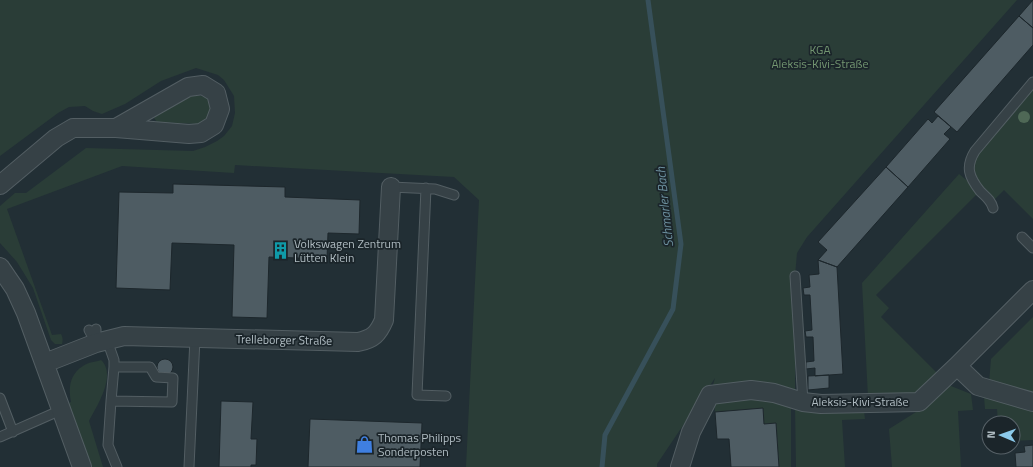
<svg xmlns="http://www.w3.org/2000/svg" width="1033" height="467" viewBox="0 0 1033 467" font-family="'Titillium Web',sans-serif">
  <rect width="100%" height="100%" fill="#222f35"/>
  <path fill="#2a3d37" d="M0,0h1017l-210,237 -10,16 -2,23v130l69,5 1,8 -23,1 3,47h-49l-1,-61 -2,-7 -83,-4 5,-17 -58,86v3h-191l13,-267 -25,-23 -219,-12 -1,8 -112,-7 -115,43 45,126 9,-1c2,4 2,6 1,10h-7l-4,-4 -18,-52 -16,-26 -17,-19v-37l15,-13h11l60,-45 107,3 12,-4 12,-6 7,-5 8,-10 3,-13 -1,-17 -10,-16 -6,-5 -22,-7 -35,13 -36,23 -23,10 -9,-3 -8,-5 -16,1 -11,6 -58,43z
    M1033,82v137l-29,-29 -12,12 -12,-11 -10,-31z
    M191,96h10l8,2 3,7 -6,16 -8,3 -41,-2 -3,-4 4,-4z
    M959,174l15,12 3,8 -101,101 13,13 -8,9 59,59 -19,17 -53,4 -6,-114z
    M1033,317v78l-44,-12 2,-24z
    M101,360c16,15 -4,46 -12,61l14,46h-14l-23,-63 5,-2c-3,-14 -1,-28 12,-36 5,-4 13,-4 18,-6z
    M946,384l25,10 2,16 -15,1 3,56h-69l-3,-38 27,-17z
    M752,395l39,10v62h-12l-3,-44 -12,1 -1,-16 -48,4 -1,-13z
    M984,397l49,13v30l-20,1v-18h-15l-1,-14h-12z"/>
  <g fill="none" stroke-linecap="round" stroke-linejoin="round">
    <path stroke="#37505a" stroke-width="5" d="M602,467l3,-32 68,-126 8,-65 -33,-244"/>
  </g>
  <path fill="#4e5c63" stroke="#1d272c" d="M1033,0v28l-14,-12z
    M1019,16l14,12v17l-76,87 -23,-20z
    M938,116l13,11 -7,7 6,5 -42,48 -22,-20 42,-48 4,4z
    M886,167l22,20 -71,80 -19,-7 9,-10 -9,-8z
    M173,184l112,3v10l75,3 -1,34 -31,-1 -1,26 -58,-2 -2,61 -35,-1 2,-72 -62,-2 -2,47 -54,-2 3,-96 54,1z
    M818,260l19,7 6,107 -28,2v-8l-9,1v-7l8,-1 -1,-24h-7l-1,-6 7,-1 -2,-35h-6l-1,-7 7,-1 -1,-12 10,-1z
    M157 367a8 8 0 1 1 16 0a8 8 0 1 1-16 0Z
    M829,375v13l-21,2v-14z
    M221,401l32,1 -2,37h6l-1,26h-5v2h-32z
    M763,408l1,16 12,-1 3,44h-48l-2,-28h-12l-2,-27z
    M310,419l112,4 -2,44h-112z
    M1033,445v22h-17l-1,-14 10,-1 -1,-6z"/>
  <g fill="none" stroke-linecap="round" stroke-linejoin="round">
    <defs>
      <path id="lane" d="M391,187l44,2 19,6
        M426,188l-9,207 29,1
        M993,208c-2,-8 -7,-11 -13,-17 -11,-14 -15,-24 -5,-40l58,-69
        M1022,237l11,11
        M795,276l8,126
        M89,330l7,13v-14
        M107,340l7,20v7h36l6,10 17,1 -1,24 -61,-1 -3,44 9,22
        M0,398l13,34
        M111,401l3,-34
        M0,437l61,-27
        M189,467l6,-129"/>
      <path id="street" d="M0,185l56,-47 17,-10h43l73,6 12,-1 13,-8 6,-16 -4,-16 -13,-8 -15,2 -72,41
        M0,267l15,22 11,24 56,154
        M1033,290l-76,76 21,20 55,16
        M45,363l51,-20 28,-7 234,6c15,-3 20,-8 26,-22l7,-133
        M680,467l11,-35 19,-37 41,-5 23,3 29,9 18,2 98,-2 38,-36"/>
    </defs>
    <use href="#lane" stroke="#535e63" stroke-width="11"/>
    <use href="#street" stroke="#535e63" stroke-width="20"/>
    <use href="#lane" stroke="#364146" stroke-width="9"/>
    <use href="#street" stroke="#364146" stroke-width="18"/>
  </g>
  <circle fill="#4f6856" cx="1024" cy="117" r="6"/>
  <defs>
    <symbol id="building-bare" viewBox="-9 -9 18 18"><path d="M-4-6H4V6H1V3H-1V6H-4ZM-2.5-4.3h1.7v1.8h-1.7ZM.8-4.3h1.7v1.8H.8ZM-2.5-1h1.7V.8h-1.7ZM.8-1h1.7V.8H.8Z" fill="#0f9aa8" stroke="#1b252a" stroke-width="2.5" paint-order="stroke"/></symbol>
    <symbol id="shop-bare" viewBox="-9 -9 18 18"><path d="M-5-2.5h2.3a2.7 3.5 0 0 1 5.4 0H5L5.5 6h-11ZM-1.5-2.5h3a1.5 2.3 0 0 0-3 0Z" fill="#3f7fe0" stroke="#1b252a" stroke-width="2.5" paint-order="stroke"/></symbol>
  </defs>
  <g fill-rule="evenodd">
    <use href="#building-bare" x="268" y="238" width="25" height="25"/>
    <use href="#shop-bare" x="352" y="432" width="25" height="25"/>
  </g>
  <g text-anchor="middle" stroke-width="3.5" stroke-linejoin="round" paint-order="stroke">
    <g font-size="12" fill="#739671" stroke="#1b252a">
      <text x="820" y="54">KGA<tspan x="820" dy="14">Aleksis-Kivi-Straße</tspan></text>
    </g>
    <g font-size="12" fill="#b0bcc2" stroke="#1b252a" text-anchor="start">
      <text x="294" y="248">Volkswagen Zentrum<tspan x="294" dy="14">Lütten Klein</tspan></text>
      <text x="378" y="442">Thomas Philipps<tspan x="378" dy="14">Sonderposten</tspan></text>
    </g>
    <g font-size="12" fill="#b0bcc2" stroke="#1b252a">
      <text transform="translate(284 340) rotate(1)" y="4">Trelleborger Straße</text>
      <text x="860" y="406">Aleksis-Kivi-Straße</text>
    </g>
    <g font-size="13" font-style="italic" fill="#6c8f9e" stroke="#1b252a">
      <text transform="translate(664 207) rotate(-96)" y="5">Schmarler Bach</text>
    </g>
  </g>
  <g transform="translate(1001 435) rotate(272)"><circle r="19" fill="#1b252a" stroke="#576167"/>
  <path d="M0-3L7 15L0 10L-7 15Z" fill="#8ccaeb"/>
  <text y="-6" font-size="11" font-weight="bold" text-anchor="middle" fill="#b0bcc2">N</text>
  </g>
</svg>
